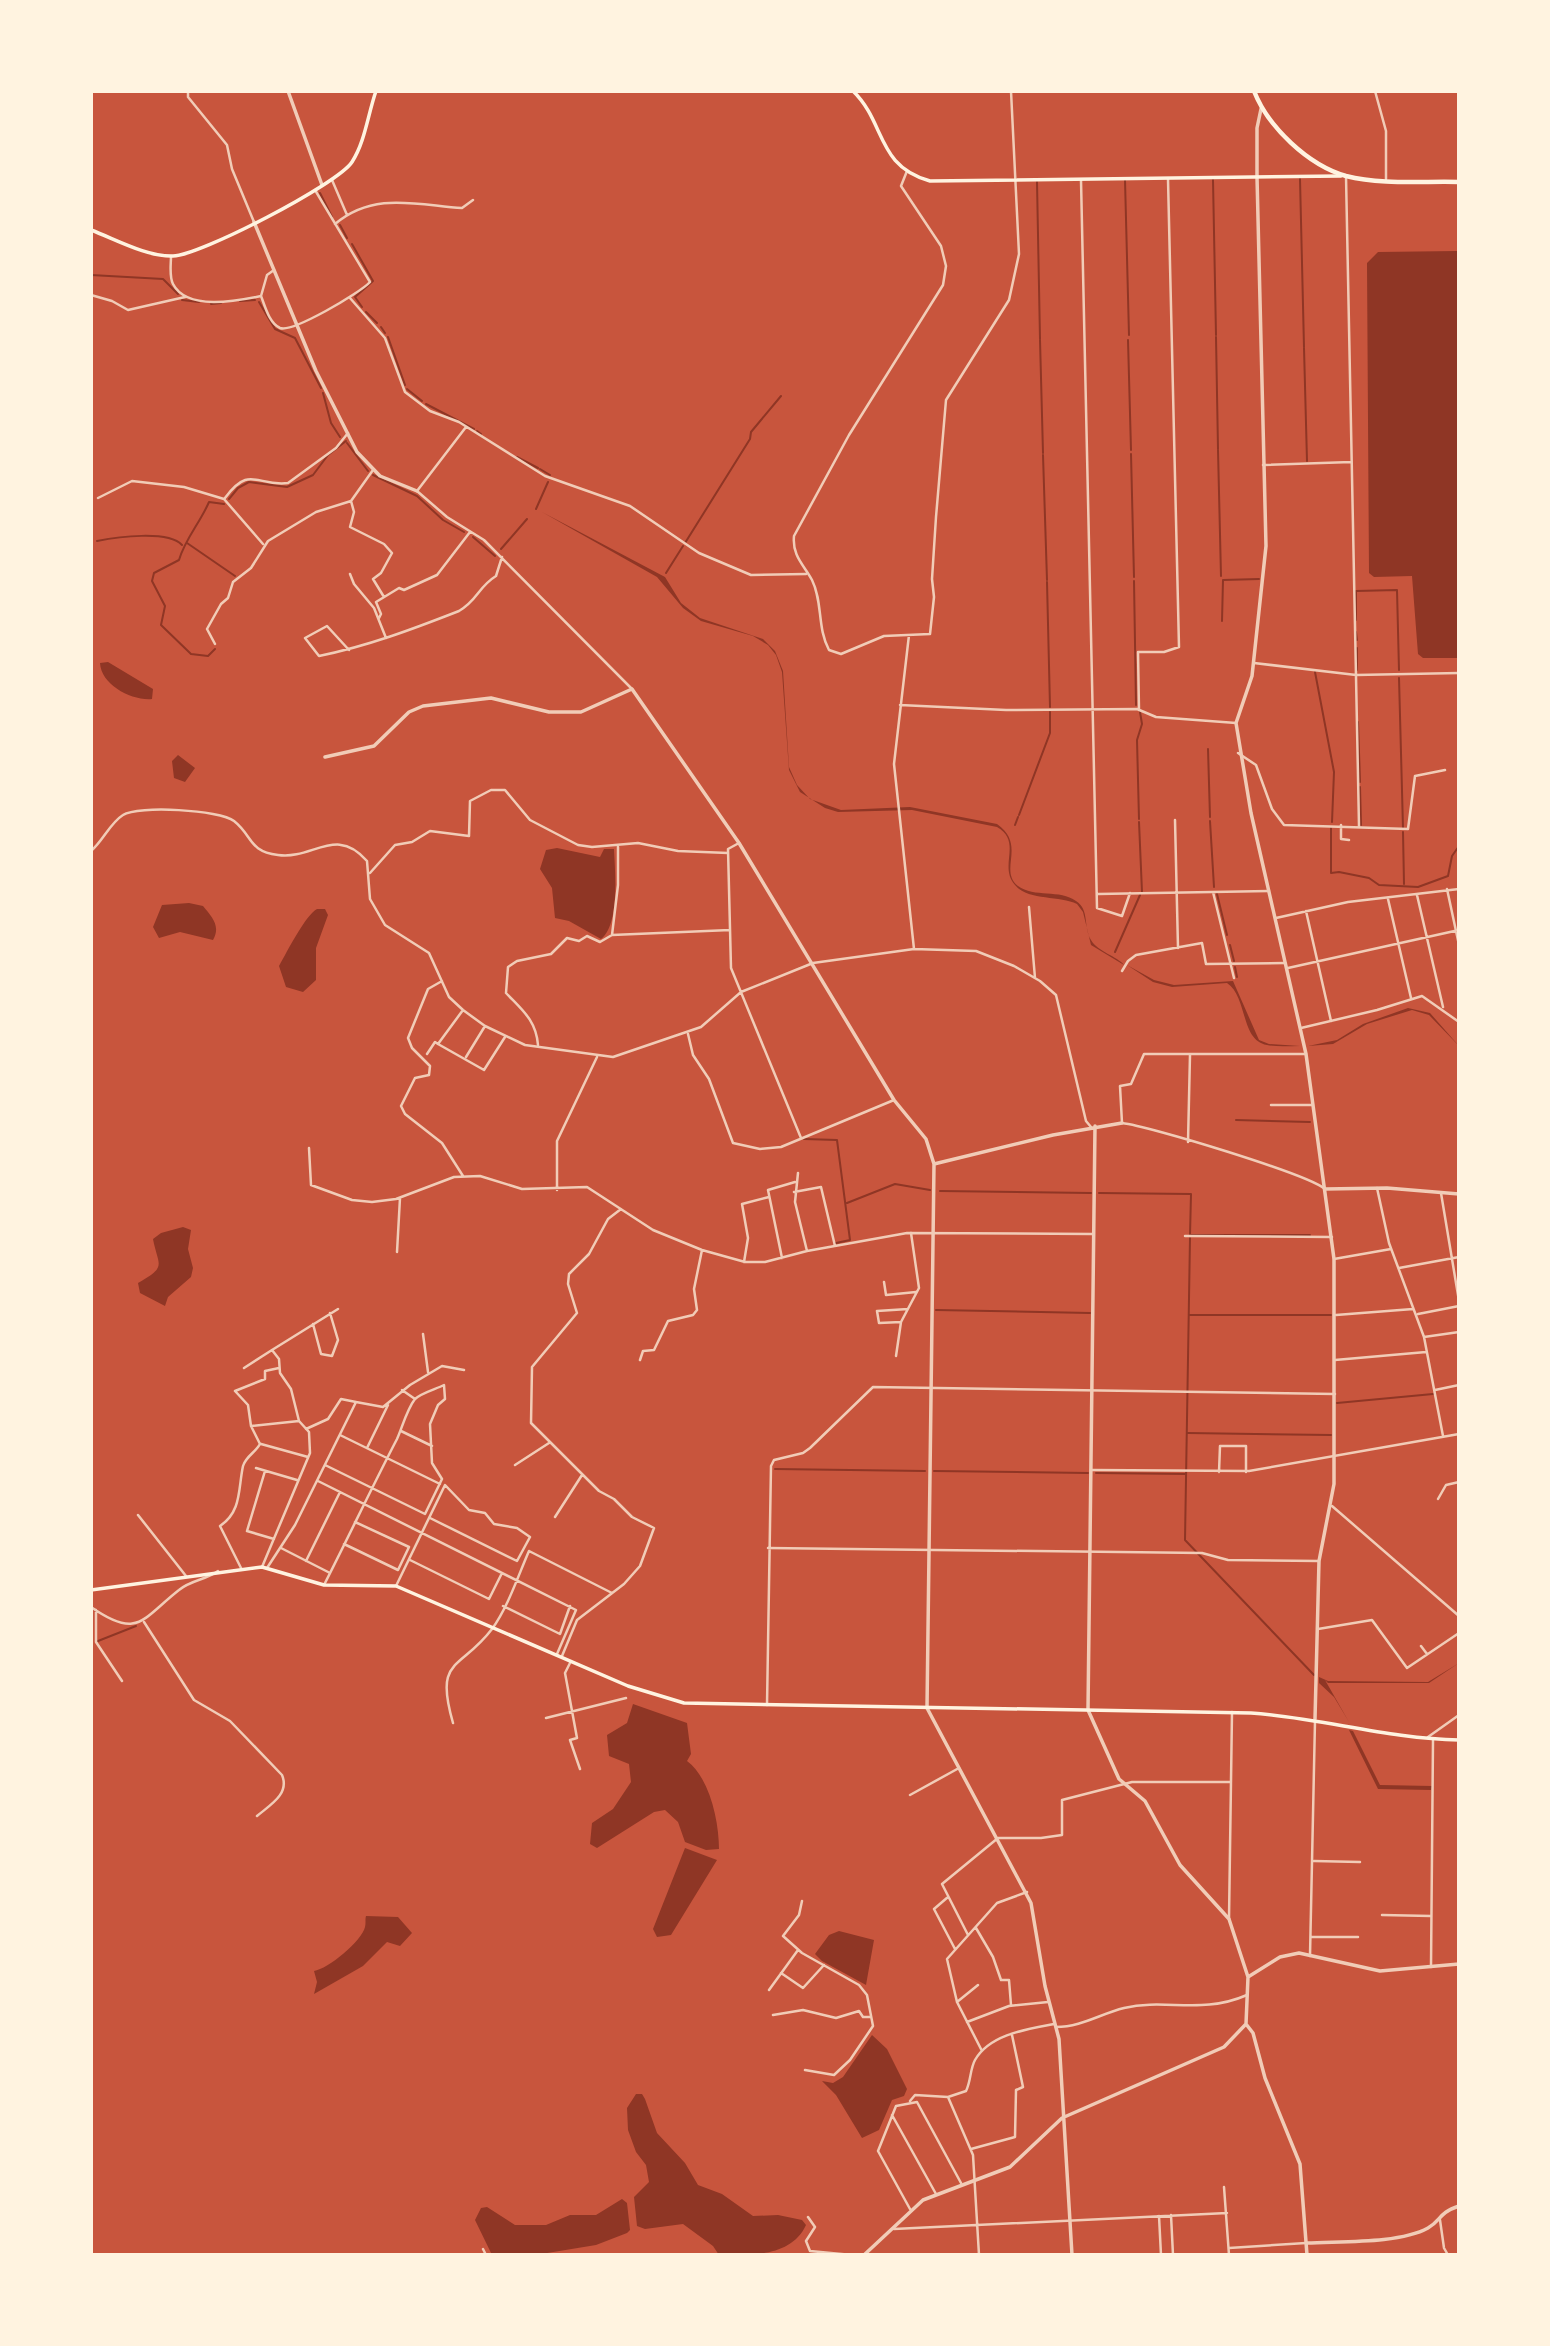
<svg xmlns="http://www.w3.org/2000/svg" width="1550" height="2346" viewBox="0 0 1550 2346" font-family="'Alegreya Sans',sans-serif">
  <rect width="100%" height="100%" fill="#c8553d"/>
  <path fill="#8f3625" d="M1457,251l2,407h-36l-5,-4 -6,-78 -38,1 -5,-4 -2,-310 11,-11z
    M542,512l123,65 16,26 19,15 63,21 12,12 8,20 6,96 8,18 13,14 31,11 69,-3 87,17c30,21 1,46 21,62 16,12 42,3 58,15 14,9 7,26 15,39 7,12 26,16 33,25l-33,-20 -8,-33 -6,-8c-17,-9 -49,-3 -62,-19 -17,-19 8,-43 -18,-58l-85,-17 -74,2 -13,-4 -25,-16 -11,-22 -7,-98 -6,-17 -8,-10 -15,-9 -52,-15 -18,-13 -26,-31z
    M108,662l45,27 -1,10c-20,2 -51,-14 -52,-36z
    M178,755l17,13 -10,14 -11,-4 -2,-17z
    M557,848l43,9 4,-8h10c1,23 6,75 -13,90l-32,-18 -14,-3 -3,-30 -12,-19 6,-19z
    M189,903l14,3c9,11 18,20 10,34l-33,-8 -21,6 -6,-11 9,-22z
    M317,909h8l3,6 -12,33v32l-13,12 -17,-5 -7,-21c9,-16 26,-50 38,-57z
    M1127,965l27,15 20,5 59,-4 26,59 10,4 31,2c-11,0 -23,1 -33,-1 -27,-5 -19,-48 -40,-62l-55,4 -19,-5z
    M1408,1008l22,5 29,33 -30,-31 -17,-5 -45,14 -34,20 -25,2 29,-6 26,-16z
    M183,1227l8,3 -3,19 5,19 -2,9 -23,20 -3,9 -25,-13 -2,-10c30,-17 20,-17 15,-44l8,-6z
    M1459,1663l-30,20h-101l-3,-3 24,42 -15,-25 -15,-14v-6l9,4 100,1z
    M633,1704l54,19 4,31 -4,7c23,17 32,61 32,88l-13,1 -21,-8 -7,-20 -13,-12 -11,2 -57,36 -7,-4 2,-21 21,-14 18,-27 -2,-18 -20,-8 -2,-21 20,-12z
    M1349,1730l4,1 27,54 52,1 -1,4 -53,-1z
    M685,1848l32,12 -46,75 -14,2 -4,-8z
    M366,1916l32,1 14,16 -12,13 -13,-4 -24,24 -49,28 3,-12 -3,-11c14,-2 48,-30 51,-44 1,-4 0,-8 1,-11z
    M839,1931l35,9 -8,45 -44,-24 -7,-7 14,-19z
    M872,2035l15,14 20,40 -3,7 -12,4 -13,30 -17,8 -26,-43 -14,-14 11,2 10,-6z
    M636,2094h6l3,5 12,34 28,30 13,22 24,9 31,22 25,-1 24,5 4,5c-15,33 -58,30 -87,30l-6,-9 -30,-22 -38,5 -8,-3 -3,-29 15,-15 -3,-17 -10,-13 -8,-22 -1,-22z
    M622,2199l5,4 3,27 -3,3 -31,12 -61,10h-43l-17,-35 6,-12 6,-1 28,18h31l24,-10h26z"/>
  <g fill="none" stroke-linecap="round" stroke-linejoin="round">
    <path stroke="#8f3625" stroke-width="2" d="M1300,179l4,168
      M1125,180l4,155
      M1213,180l3,155
      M1037,182l3,157
      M320,193l12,24
      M340,225l7,13
      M352,244l21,37 -18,16 7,10
      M91,275l72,4 15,15
      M182,300l17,2
      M240,301l15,-1
      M259,302l16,27 20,9 26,50
      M211,304l10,-1
      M366,312l11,11
      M381,327l4,6
      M388,337l17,48
      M1216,337l2,112
      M1040,340l3,113
      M1128,340l3,110
      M1304,348l3,113
      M407,389l15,12
      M323,393l8,30 9,14
      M426,404l48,25
      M477,431l4,3
      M347,443l21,28
      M1218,450l3,126
      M1131,454l3,123
      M1043,455l4,125
      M517,457l21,11
      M540,469l10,6
      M373,475l44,21 26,24 21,12
      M229,499l9,-11 11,-6 38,5 26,-12 15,-20 18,-14
      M536,509l12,-27
      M473,537l22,19
      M97,541c20,-4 71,-11 85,4
      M187,543l48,33
      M685,543l65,-104 1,-7 30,-36
      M501,549l26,-30
      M666,573l17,-27
      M1134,581l2,124
      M1047,582l3,125
      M1356,620v-29l41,-1 2,80
      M1222,621l1,-41 36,-1
      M1356,632l1,8
      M1357,648v22
      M215,649l-7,7 -17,-2 -30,-29 4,-19 -13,-25 2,-8 25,-13c6,-21 21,-37 30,-58l15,2
      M1315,672l19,100 -2,50
      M1399,678l4,150
      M1358,722l2,60
      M1208,749l2,68
      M1360,787l1,38
      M1019,815l31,-82v-21
      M1139,819l-2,-79 5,-16 -2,-12
      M1210,821l4,66
      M1139,822l3,70
      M1015,825l3,-8
      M1331,828v45l8,-1 30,6 10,7 39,2 30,-11 4,-20 7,-10
      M1403,832l1,52
      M1217,894l10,41
      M1230,945l4,16
      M1115,952l25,-57
      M1235,967l2,10
      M1236,1120l74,2
      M804,1139l33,1 13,100 -14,3
      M940,1191l151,2
      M1099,1193l92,1 -1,41h120
      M847,1203l48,-19 35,6
      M1190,1238l-5,302 129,135
      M936,1310l154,3
      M1190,1315h141
      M1337,1403l96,-9
      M1188,1433l143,2
      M775,1469l150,2
      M934,1471l154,2
      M1096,1473l90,1
      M98,1641l38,-15"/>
    <path stroke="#f1ccb7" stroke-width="2.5" d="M188,91v6l39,48 5,24 22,53
      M1375,91l11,40v48
      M907,171l-6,15 40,60 5,20 -3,19 -94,150 -55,101c-2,20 10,29 18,44 11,22 5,48 17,70l12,4 43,-18 46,-2 4,-37 -2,-18 4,-62 10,-117 63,-100 10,-46 -8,-163
      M1346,176l13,650
      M332,180l15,35
      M1081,180l16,728 25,8 8,-23
      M335,224c39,-33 82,-19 127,-16l11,-8
      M171,256c0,9 -2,20 2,28 14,27 64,17 88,12l6,-21 7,-5
      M91,295l21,6 16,9 57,-13
      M261,296c4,10 8,27 19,32 12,5 80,-35 90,-46l-55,-92
      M350,298l35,40 20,54 25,19 29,11 86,54 85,30 69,47 52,22 55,-1
      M466,427l-49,64 30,26 37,23 148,149
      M1263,465l88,-3
      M373,470l-22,31 3,11 -4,15 34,17 8,9 -11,20 -8,6 11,18
      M98,498l34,-17 52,6 40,12 39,45
      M225,498c25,-34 32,-11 63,-15l48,-35 12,-15
      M350,574l4,10 20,24 12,30
      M379,618l2,-4 -5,-12 23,-14 5,2 33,-15 33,-43
      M909,635l-15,129 20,185
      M215,644l-8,-15 14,-25 7,-6 5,-16 18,-14 17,-27 48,-29 35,-11
      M349,650l-22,-24 -22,12 14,18c49,-10 94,-27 140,-45 19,-11 19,-24 37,-35l6,-19
      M1254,663l102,12 103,-2
      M900,705l106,5 131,-1 19,8 80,6
      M1139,710l-1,-58h26l15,-5 -11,-468
      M1238,753l18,12 16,44 12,16 124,4 7,-53 30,-6
      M1175,820l3,128
      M1341,825v14l8,1
      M739,843l-11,6 3,119 70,170
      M91,851c12,-10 19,-28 32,-36 15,-10 97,-5 111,6 19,15 14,30 44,34 35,5 58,-30 89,6l3,38 15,26 44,28 20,44 14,13 22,16 40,19 88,12 88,-30 40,-35 72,-29 101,-14 62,2 38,15 26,15 16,14 30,126 5,6
      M370,873l25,-28 17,-3 18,-11 39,5 1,-35 21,-11h14l25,30 48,25 14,2 46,-4 40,8 50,2
      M1447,889l12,56
      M1213,892l21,86
      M1098,894l171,-3
      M1417,895l26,112
      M1388,899l23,99
      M1029,907l6,71
      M1306,911l25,110
      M1276,918l72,-16 111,-13
      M612,935l118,-5
      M1288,968l171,-38
      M1122,971l6,-10 8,-6 66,-12 4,21 79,-1
      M442,981l-14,8 -20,49 4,10 18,18 -1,9 -14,3 -14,28 4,8 37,29 21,33
      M463,1010l-25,34 46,26 21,-33
      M1301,1028l76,-18 45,-14 37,26
      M688,1034l5,21 16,24 24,64 27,6 21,-2 113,-47
      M538,1045c-2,-25 -16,-35 -32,-52l2,-26 9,-6 34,-7 16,-16 12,3 8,-5 13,6 12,-7 6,-50v-38
      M427,1054l8,-12 3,2
      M1306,1054h-162l-13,30 -11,2 2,37c27,3 185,51 203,66
      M466,1057l19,-31
      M1271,1105h42
      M1188,1142l2,-87
      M309,1148l2,37 41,15 20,2 24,-3 58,-22 26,-1 42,13 65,-2 66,43 49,20 43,12h20l42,-11 100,-18 186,1
      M798,1173l-3,29 12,49
      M1377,1188l12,55 35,94 19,99
      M557,1190v-49l40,-84
      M794,1192l27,-5 14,59
      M1441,1193l18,108
      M1185,1236l147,1
      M397,1252l3,-54
      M782,1258l-14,-68 27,-8
      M1334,1259l57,-10
      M744,1262l4,-24 -6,-34 27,-7
      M1399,1268l60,-11
      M884,1282l2,13 30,-3
      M1418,1314l41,-8
      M1336,1315l77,-6
      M901,1322l-22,1 -2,-12 31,-2
      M313,1324l8,30 11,2 6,-16 -8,-27
      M423,1334l5,38
      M1424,1337l35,-5
      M896,1356l5,-34 18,-34 -8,-55
      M640,1360l3,-9 11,-1 14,-29 25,-6 4,-5 -3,-21 8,-39
      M1335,1360l91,-8
      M244,1368l28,-18
      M402,1390l13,9
      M1435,1390l24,-5
      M251,1426l48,-5
      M306,1429l22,-10 13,-20 15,3
      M401,1431l31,15
      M340,1435l100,49
      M261,1444l47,13
      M367,1448l21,-43
      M515,1465l34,-22
      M256,1468l41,12
      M1091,1470l158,1 210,-37
      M265,1471l-18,60 27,8
      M1219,1472l1,-26h26v26
      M318,1481l258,129 -19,44
      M1438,1499l8,-14 13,-3
      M1332,1506l127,110
      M1459,1507v10
      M138,1515l48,61
      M555,1517l27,-42
      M344,1544l54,26 11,-23 -54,-25
      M281,1548l49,25
      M768,1548l434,5 26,7 91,1
      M410,1560l79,39 12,-24
      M306,1561l34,-69
      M262,1567l48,-114 -1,-21 -10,-11 -8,-32 -11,-16 -1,-14 -7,-9 66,-41
      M241,1568l-21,-42c22,-15 18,-37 23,-60 3,-10 13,-14 17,-22l-9,-18 -3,-21 -13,-14 30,-12v-8l14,-3
      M267,1568l28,-43 61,-123 27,5 27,-22 32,-19 22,4
      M324,1585c25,-49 48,-98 73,-146 5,-11 10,-30 18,-40 6,-6 21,-10 29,-14l1,14 -7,6 -8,19 2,39 10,16 -17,35 -100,-49
      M396,1586l49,-101 24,25 16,3 9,11 23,4 13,9 -13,24 -87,-43
      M503,1606l57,28 10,-28
      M91,1607c47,33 51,12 88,-17 12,-10 27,-10 39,-19
      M96,1610v32l26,39
      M144,1622l50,78 36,21 52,54c8,19 -12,30 -25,41
      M1318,1629l54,-9 35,48 52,-35
      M1421,1646l6,8
      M562,1656l15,-36 47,-36 16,-18 14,-38 -22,-11 -18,-18 -15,-8 -68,-68 1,-56 45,-54 -9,-29 1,-10 20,-20 19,-35 13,-10
      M571,1661l-6,12 12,65 -7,2 10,29
      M767,1705l4,-239 3,-6 29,-7 7,-5 63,-61 462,7
      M546,1718l80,-20
      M453,1723c-19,-66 7,-52 39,-94 16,-22 26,-53 37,-78l83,42
      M1428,1737l31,-22
      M910,1795l49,-27
      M1314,1861l46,1
      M948,1897l-14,12 21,40
      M802,1901l-3,14 -16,21 19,17 57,32 8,10 6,31 -23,34 -16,15 -29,-5
      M1382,1915l49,1
      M1229,1919l3,-207
      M976,1928l17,29 8,23h8l2,25
      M968,1935l-26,-51 56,-46h43l21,-3v-35l70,-18h99
      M1312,1937h46
      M1310,1956l5,-235
      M1431,1967l2,-227
      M781,1973l22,15 21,-23
      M769,1990l29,-40
      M957,2002l21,-17
      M773,2015l30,-5 33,8 23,-7 4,6h8
      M967,2022l42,-16 39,-4
      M1056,2027c25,0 44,-13 68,-19 42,-10 77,7 123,-13
      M982,2051l-25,-49 -10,-43 50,-56 30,-11
      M948,2097l25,58 6,100
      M910,2101l5,-6 33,2 18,-6c5,-10 4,-22 9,-31 15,-26 53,-31 79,-36
      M892,2115l44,79
      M971,2149l44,-12 1,-47 7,-3 -11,-52
      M1224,2187l5,68
      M910,2209l-32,-58 18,-45 21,-4 44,81
      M1171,2215l2,40
      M1159,2216l2,39
      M808,2217l7,10 -9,14 4,10 42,4
      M1440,2220l4,28 4,7
      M894,2229l333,-16
      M1229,2248l77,-5
      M483,2249l3,6"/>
    <path stroke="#f1ccb7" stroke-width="3.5" d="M288,91l34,94
      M1261,109l-4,19v49l9,369 -14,130 -16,47 15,90 55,241 28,205v225l-15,77 -4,158
      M254,222l62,149 41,81 23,24 37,15
      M325,757l49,-11 35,-34 14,-6 68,-8 58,14h32l51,-23 107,154 155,257 32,39 8,25 -7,544 104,195 14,83 14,53 13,216
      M934,1164l119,-29 69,-12
      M1325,1189l62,-1 72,6
      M1248,1977l32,-20 19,-4 81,18 79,-7
      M1246,2024l7,9 12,45 35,86 7,91
      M1307,2243c33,-2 92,1 121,-15 14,-8 10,-15 31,-22
      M416,2255h10
      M864,2255l59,-55 87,-33 52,-49 162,-71 22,-23 2,-47 -19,-58 -49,-54 -35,-64 -26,-22 -31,-69 7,-584"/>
    <path stroke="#fff3e0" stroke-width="3.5" d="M853,91c33,32 23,75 77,90l411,-5
      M91,230c24,9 56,27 82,26 26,0 165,-72 179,-94 13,-20 16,-48 24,-71"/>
    <path stroke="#fff3e0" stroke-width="3.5" d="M91,1590l171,-23 62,18 72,1 232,100 56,17 567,10c70,5 138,26 208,27"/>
    <path stroke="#fff3e0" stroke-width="4.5" d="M1254,91c14,36 54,74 92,85 35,9 77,5 113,6"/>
  </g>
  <rect width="1550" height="2346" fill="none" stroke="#fff3e0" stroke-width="186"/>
</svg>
